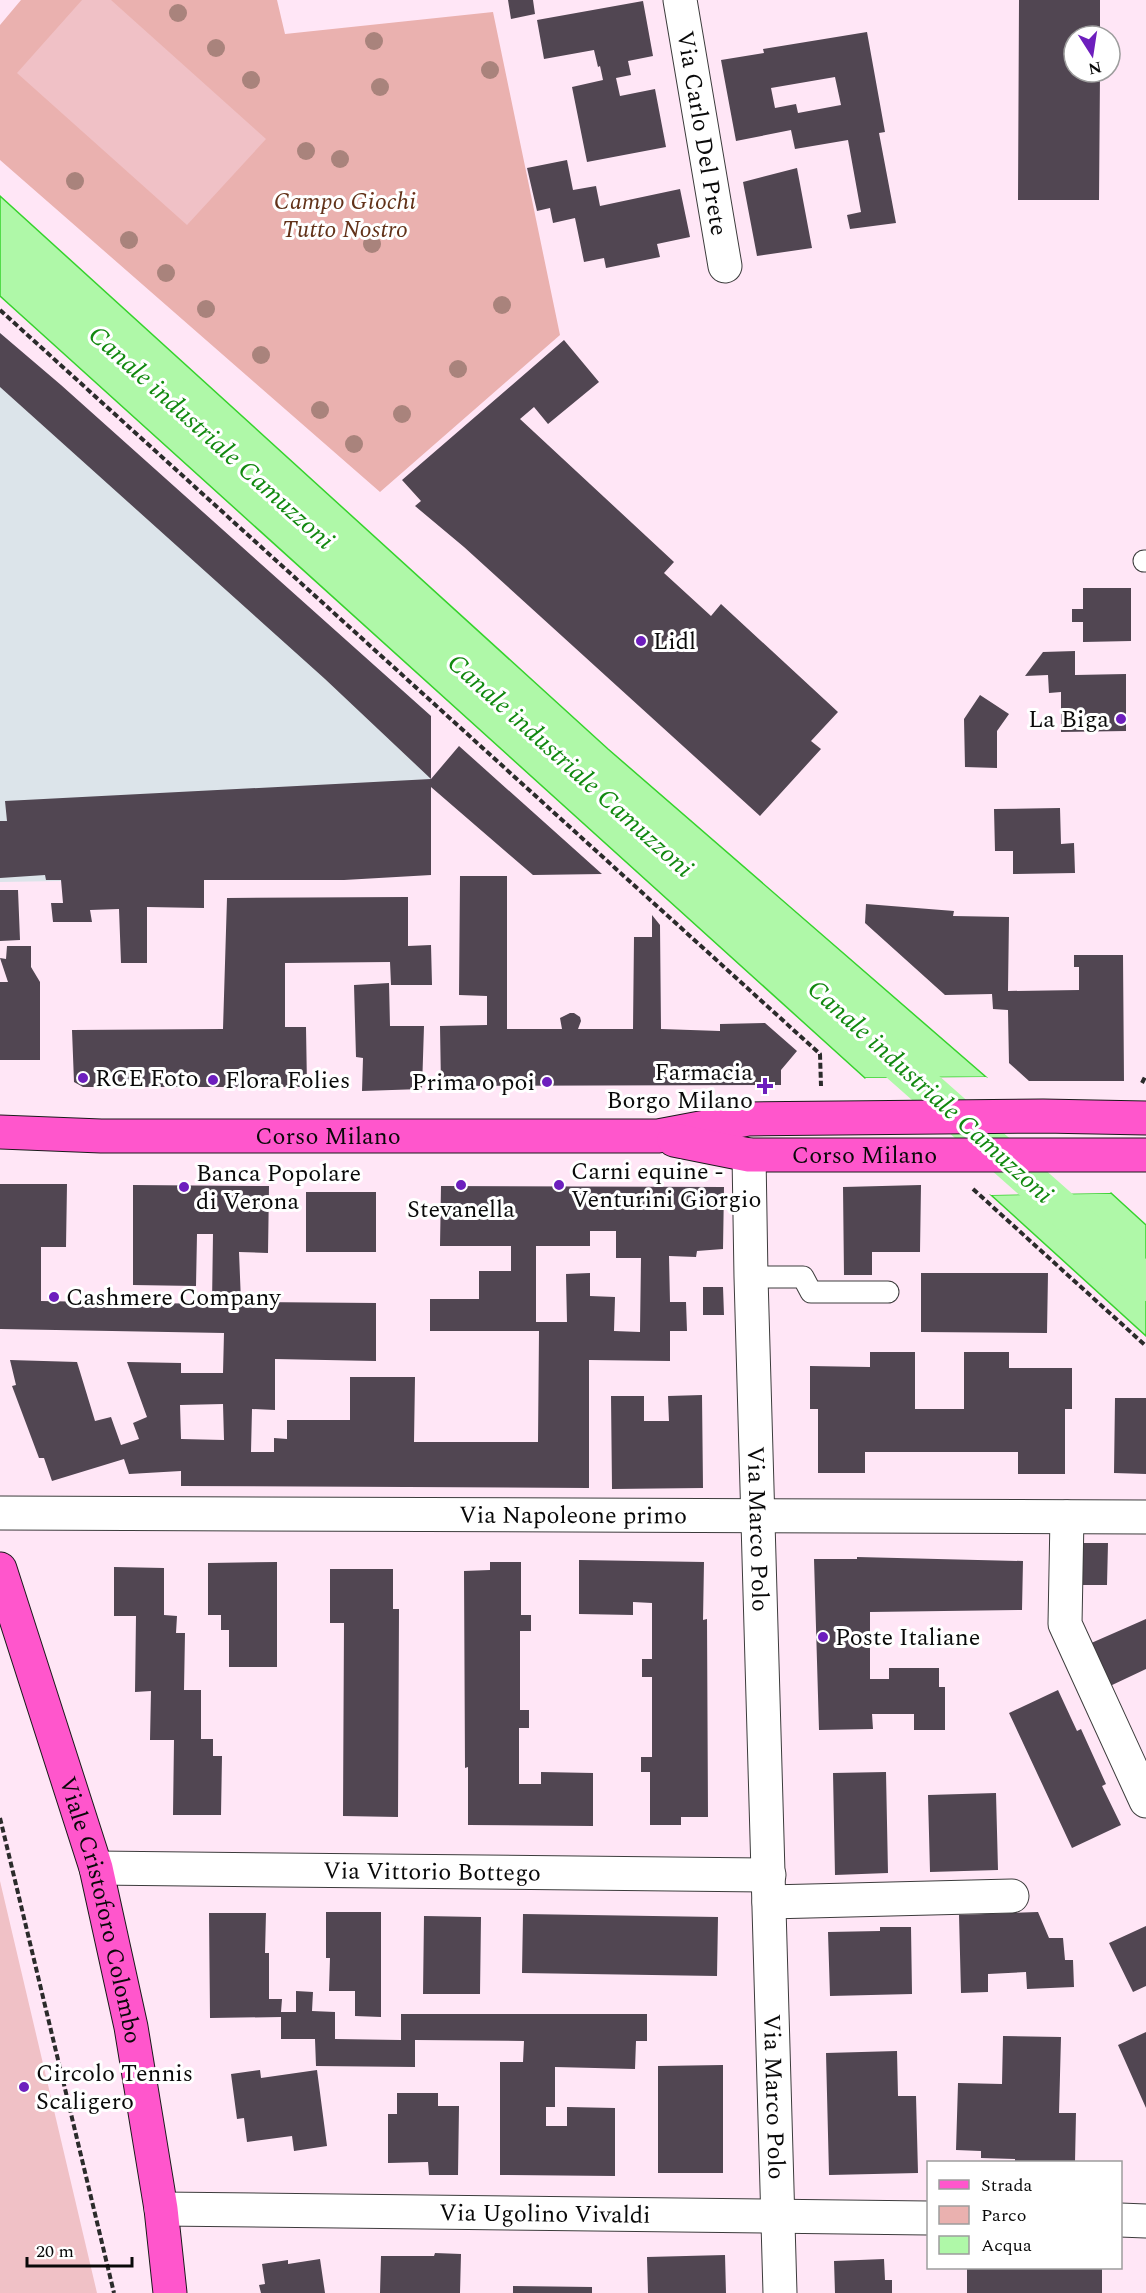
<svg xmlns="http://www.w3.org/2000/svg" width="1146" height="2293" viewBox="0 0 1146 2293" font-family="Spectral,serif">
  <rect width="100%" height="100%" fill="#ffe6f6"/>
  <path fill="#dce4ea" d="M0,333l431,383v159l-431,7z"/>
  <path fill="#eab1af" d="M21,0h256l8,34 208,-22 67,323 -180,157 -380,-332v-135z"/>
  <path fill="#f0c1c6" d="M82,0h29l155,139 -79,86 -170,-152z
    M0,1881l97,412h-97z"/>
  <path fill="#aff8a8" stroke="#36d22d" stroke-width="1.5" d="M0,196l608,553 378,328 -121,1 -865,-782z
    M1111,1193l35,32v111l-155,-141z"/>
  <path fill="#ffe6f6" d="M986,1077l3,2 -121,2 -3,-3z
    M1107,1190l4,3 -120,2 -2,-2z"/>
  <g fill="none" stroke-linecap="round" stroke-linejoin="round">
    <path stroke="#aff8a8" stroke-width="36" d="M877,1045l269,238"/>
  </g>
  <path fill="#514652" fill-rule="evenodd" d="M508,0h25l2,14 -24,5z
    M1019,0h81v36h-26v36h26l-1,128h-81z
    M643,1l10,55 -25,5 3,14 -15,3 4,18 35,-7 11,58 -79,15 -15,-75 31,-7 -3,-14 -2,1 -4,-17 -50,9 -7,-39z
    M867,32l18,100 -6,1 17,90 -46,6 -3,-14 14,-3 -13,-72 -53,9 -4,-19 -55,11 -15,-81 43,-7 -1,-4zM835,77l6,28 -43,8 -2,-9 -21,4 -4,-20z
    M567,160l6,30 23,-4 4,20 80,-17 10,48 -33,7 3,13 -54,11 -2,-10 -20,4 -9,-44 -22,5 -3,-15 -13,3 -10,-43z
    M797,168l15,80 -55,8 -14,-74z
    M0,333l61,52 370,331v63l-106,-100 -325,-292z
    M564,340l35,42 -51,42 -14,-17 -14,12 154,143 -10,11 47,43 10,-12 117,108 -27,29 10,8 -61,67 -296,-269 -49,-41 6,-5 -19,-21z
    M1083,588h48v53l-48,1v-20h-11v-13h11z
    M1075,651v24l51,-1v57l-65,1v-40l-12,1 -1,-18 -23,1 18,-24z
    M980,695l29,19 -12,17v37l-32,-1 -1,-48z
    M459,746l143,128 -69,1 -102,-88v88l-87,5h-140v28l-57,-1v56h-26l-2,-54 -29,1 2,12h-39l-2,-19h12l-2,-23h-15l-1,-5 -45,3v-57h7l-2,-20 426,-22z
    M1060,808l1,36 13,-1 1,30 -62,1v-23h-18l-1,-42z
    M460,876h47v153h55l-2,-11 10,-5h4l6,4 1,4 -3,8h55l1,-92h18v-22l8,10 1,104 59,2v-7l45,-1 32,28 -16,19v15l-340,1 -1,-60 47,-1v-29l-28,-1z
    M0,890h18l2,50 -20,1z
    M408,897v49l23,-1 1,40h-41l-1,-23 -105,1v64h21l1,60h-224l-9,-5 -2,-52 151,-1 4,-131z
    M866,904l88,7 -1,5 56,1 -1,74 71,-1v-23h-5v-12h49l1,126h-95l-20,-18 -1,-53 -15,-1 -1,-15 -47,1 -80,-72z
    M7,946h24v21l9,15v78h-40v-78h8l-8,-24 6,1z
    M389,983l1,43h34l-2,63 -60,2 1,-33 -7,-1 -2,-72z
    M0,1184h67l-1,63h-25v54l171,3 1,-70h-16l-1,52 -63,-1v-100l136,1 -1,67 -29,-1 2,50 135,1v58l-101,-2v51l-23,-1 -1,43h23v-14l13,1v-19h63v-43h65l-1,65h124l1,-111h-109v-32h49v-28h32v-25h-71l1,-60 283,1 -1,62 -26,2 -1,6 -27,-1 1,46h16l1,29h-17v30l-81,-1v128l-408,-2v-15l-52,3 -5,-15 -72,22 -8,-23h-5l-27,-72 4,-1 -6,-25 67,2 18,59 16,-4 10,28 18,-6 -6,-16 14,-6 -20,-55 54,1v10h42l1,-40 -224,-4zM590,1231h26v27h25l-1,74 -26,-1 1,-34 -25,-1v-23l-24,1 1,48h-31v-76h54zM223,1404l1,36 -43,-1 -1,-34z
    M921,1185l-1,67h-48v23h-28l-1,-88z
    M306,1192h70v60h-70z
    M921,1273h127l-1,60 -126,-1z
    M703,1287h20l1,28h-21z
    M870,1352h45v57h49v-57h45v16h63v41h-7v65h-47v-22h-153v21h-47v-64h-8v-43l60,1z
    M702,1395l1,93 -91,1 -1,-93h33v25h25l-1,-25z
    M1115,1398h31v76l-32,-1z
    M1079,1543h29l-1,42h-28z
    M857,1557l166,4 -1,49 -152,2v67h19v-11h50v19h6v43h-31v-16h-42l1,15 -54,1 -5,-171h43z
    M579,1560l125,2 -1,58 4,-1 1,198h-27v8h-31v-53h-9v-15h11v-80h-10v-18h10v-56l-19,-1v13l-54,-1z
    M277,1562v105h-48v-37h-8v-15h-13v-52z
    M490,1562h31v53h10v16h-11v79h9v18h-10v56h22v-12l52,1v53l-125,-1v-58l-3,1 -1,-197 26,-1z
    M114,1567l50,1v47l13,1 -1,17h9l-1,57h17v49h12v17h9l-1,59h-48l1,-75h-24l1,-49 -16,1 1,-76h-22z
    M330,1569h63v40h6l-1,208 -55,-1 1,-193h-14z
    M1146,1619v50l-36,17 -21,-42z
    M1058,1690l19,41 4,-2 25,55 -4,2 19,39 -49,23 -63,-135z
    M886,1772l2,101 -53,2 -2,-102z
    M996,1793l2,77 -68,2 -2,-77z
    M326,1912h55v105l-26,-1v-25h-26l1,-33h-4z
    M1038,1912l11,26h14l2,22h8l1,27 -47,2 -1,-17 -38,2v18l-27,1 -2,-78z
    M209,1913h57l-1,40h4v46h13l-1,13h15v-21l17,1 -1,19 23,1v27l66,1v-26h246v27h-11l-1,28 -80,-2v40h-9v19h21v-19l48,1v68l-115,-1v-113h23l1,-21 -109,-1v27l-99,-1 -1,-27h-34v-22l-71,1z
    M523,1914l195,3 -1,59 -195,-3z
    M424,1916l57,1 -1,77h-57z
    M1146,1926v60l-13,6 -24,-49z
    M880,1927h31l1,67 -82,2 -2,-64 52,-1z
    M1146,2032v76l-28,-63z
    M1003,2036l58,1 -2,76h17l-1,49h-60v-3l-34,-1v-7l-25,-1 2,-67 44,1z
    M897,2051l1,45h18l2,77 -89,2 -3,-122z
    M723,2065v108h-65v-107z
    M260,2070l1,8 56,-8 10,76 -33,5 -2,-15 -45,6 -3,-24 -7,1 -6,-45z
    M397,2093h41v13h21l-1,69h-29l-1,-13 -40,1v-49h9z
    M435,2253l26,1 -1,39h-80l1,-37h53z
    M725,2255l1,38h-78l-1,-36z
    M320,2259l5,34h-64l-2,-8 6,-1 -3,-20 26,-4v4z
    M884,2259l1,21h7v13h-57l-1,-32z
    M967,2268h135v25h-135z
    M513,2286l79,1v6h-79z"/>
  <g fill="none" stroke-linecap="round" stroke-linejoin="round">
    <defs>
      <path id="service" d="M1144,561h2
        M751,1277h52l8,15h77"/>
      <g id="minor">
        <path id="s1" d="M680,0l45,266"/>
        <path id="s2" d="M749,1155l2,122 29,1016"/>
        <path id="s3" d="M0,1513l1146,4"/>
        <path d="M1067,1517l-2,107 81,177"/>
        <path id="s4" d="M96,1868l673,7"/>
        <path d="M769,1902l243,-6"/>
        <path id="s5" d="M161,2209l767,9"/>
        <path d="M1120,2220l26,1"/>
      </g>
      <g id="primary">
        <path id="s6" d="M0,1132l101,4h557l90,-17 295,-3 103,2"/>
        <path id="s7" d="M674,1140l75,15h397"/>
        <path id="s8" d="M0,1569l96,299 35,159 30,182 9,84"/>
      </g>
    </defs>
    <use href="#service" stroke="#3c3c3c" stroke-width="23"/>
    <use href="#minor" stroke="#3c3c3c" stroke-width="35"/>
    <use href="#primary" stroke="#1a1a1a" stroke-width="35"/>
    <path stroke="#2b2b2b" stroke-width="4" stroke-dasharray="6 3" stroke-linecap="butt" d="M0,310l820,744 1,32
      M1142,1083l4,-8
      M973,1189l173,157
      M0,1818l114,475"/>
    <use href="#service" stroke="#fff" stroke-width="21"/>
    <use href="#minor" stroke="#fff" stroke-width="33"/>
    <use href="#primary" stroke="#ff56cc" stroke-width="33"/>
  </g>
  <g fill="#a9837c">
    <circle cx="178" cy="13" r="9"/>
    <circle cx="374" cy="41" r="9"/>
    <circle cx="216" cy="48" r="9"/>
    <circle cx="490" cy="70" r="9"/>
    <circle cx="251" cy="80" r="9"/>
    <circle cx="380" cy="87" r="9"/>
    <circle cx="306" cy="151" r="9"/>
    <circle cx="340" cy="159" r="9"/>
    <circle cx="75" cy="181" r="9"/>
    <circle cx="129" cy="240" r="9"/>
    <circle cx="372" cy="244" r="9"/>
    <circle cx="166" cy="273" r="9"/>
    <circle cx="502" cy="305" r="9"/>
    <circle cx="206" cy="309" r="9"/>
    <circle cx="261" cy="355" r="9"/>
    <circle cx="458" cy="369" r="9"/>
    <circle cx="320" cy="410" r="9"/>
    <circle cx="402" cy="414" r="9"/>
    <circle cx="354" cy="444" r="9"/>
  </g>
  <g fill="#6d1ebd" stroke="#fff" stroke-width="2">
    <circle cx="641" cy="641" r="6"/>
    <circle cx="1121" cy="719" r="6"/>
    <circle cx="83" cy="1078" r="6"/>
    <circle cx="213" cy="1080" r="6"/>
    <circle cx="547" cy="1082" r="6"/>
    <path d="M762 1077h6v6h6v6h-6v6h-6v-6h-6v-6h6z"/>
    <circle cx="461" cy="1185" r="6"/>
    <circle cx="559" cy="1185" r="6"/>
    <circle cx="184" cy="1187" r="6"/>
    <circle cx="54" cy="1297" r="6"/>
    <circle cx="823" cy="1637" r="6"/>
    <circle cx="24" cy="2087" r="6"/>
  </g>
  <g text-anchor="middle" stroke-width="6" stroke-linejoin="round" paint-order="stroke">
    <g font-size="24" fill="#090909" stroke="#fff">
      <text dy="8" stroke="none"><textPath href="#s1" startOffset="135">Via Carlo Del Prete</textPath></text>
      <text dy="8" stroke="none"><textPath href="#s6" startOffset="328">Corso Milano</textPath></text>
      <text dy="8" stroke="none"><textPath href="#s7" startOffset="192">Corso Milano</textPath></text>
      <text dy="8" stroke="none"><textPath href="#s3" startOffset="573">Via Napoleone primo</textPath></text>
      <text dy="8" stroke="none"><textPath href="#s2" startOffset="374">Via Marco Polo</textPath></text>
      <text dy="8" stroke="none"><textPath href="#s4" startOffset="336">Via Vittorio Bottego</textPath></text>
      <text dy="8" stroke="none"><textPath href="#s8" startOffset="356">Viale Cristoforo Colombo</textPath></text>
      <text dy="8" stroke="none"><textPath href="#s2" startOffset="942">Via Marco Polo</textPath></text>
      <text dy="8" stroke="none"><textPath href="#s5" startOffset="384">Via Ugolino Vivaldi</textPath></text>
    </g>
    <g font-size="24" font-style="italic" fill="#623219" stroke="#fff">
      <text x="345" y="209">Campo Giochi<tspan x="345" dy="28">Tutto Nostro</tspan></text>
    </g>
    <g font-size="24" fill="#090909" stroke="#fff" text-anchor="start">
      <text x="653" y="649">Lidl</text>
      <text x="1109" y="727" text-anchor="end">La Biga</text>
      <text x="753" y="1080" text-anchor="end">Farmacia<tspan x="753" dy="28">Borgo Milano</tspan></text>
      <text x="95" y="1086">RCE Foto</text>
      <text x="225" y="1088">Flora Folies</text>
      <text x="535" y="1090" text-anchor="end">Prima o poi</text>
      <text x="571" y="1179">Carni equine -<tspan x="571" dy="28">Venturini Giorgio</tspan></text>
      <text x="196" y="1181">Banca Popolare<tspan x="196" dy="28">di Verona</tspan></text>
      <text x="461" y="1217" text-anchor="middle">Stevanella</text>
      <text x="66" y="1305">Cashmere Company</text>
      <text x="835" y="1645">Poste Italiane</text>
      <text x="36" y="2081">Circolo Tennis<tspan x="36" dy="28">Scaligero</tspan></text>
    </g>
    <g font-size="26" font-style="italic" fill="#128910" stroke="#fff">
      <text transform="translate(212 437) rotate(42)" y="9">Canale industriale Camuzzoni</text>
      <text transform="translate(571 765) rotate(42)" y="9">Canale industriale Camuzzoni</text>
      <text transform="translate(931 1091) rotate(42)" y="9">Canale industriale Camuzzoni</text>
    </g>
  </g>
  <rect x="927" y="2161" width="195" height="108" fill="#ffffff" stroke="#9d9d9d" stroke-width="1.5"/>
  <rect x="939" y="2180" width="30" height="9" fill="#ff56cc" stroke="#9d9d9d" stroke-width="1.5"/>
  <text x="981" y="2191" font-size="18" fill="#090909">Strada</text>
  <rect x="939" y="2206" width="30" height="18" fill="#eab1af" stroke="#9d9d9d" stroke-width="1.5"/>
  <text x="981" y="2221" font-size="18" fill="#090909">Parco</text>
  <rect x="939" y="2236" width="30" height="18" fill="#aff8a8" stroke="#9d9d9d" stroke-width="1.5"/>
  <text x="981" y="2251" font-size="18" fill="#090909">Acqua</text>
  <g transform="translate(1092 54) rotate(168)"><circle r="28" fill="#ffffff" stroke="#9d9d9d" stroke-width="1.5"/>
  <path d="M0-4.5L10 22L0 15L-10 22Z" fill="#6d1ebd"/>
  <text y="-9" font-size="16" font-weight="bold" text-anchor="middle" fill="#090909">N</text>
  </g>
  <path d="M27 2257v9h105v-9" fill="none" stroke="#090909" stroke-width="3"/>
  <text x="36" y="2257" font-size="18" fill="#090909" stroke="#ffffff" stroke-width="4.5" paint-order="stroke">20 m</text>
</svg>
